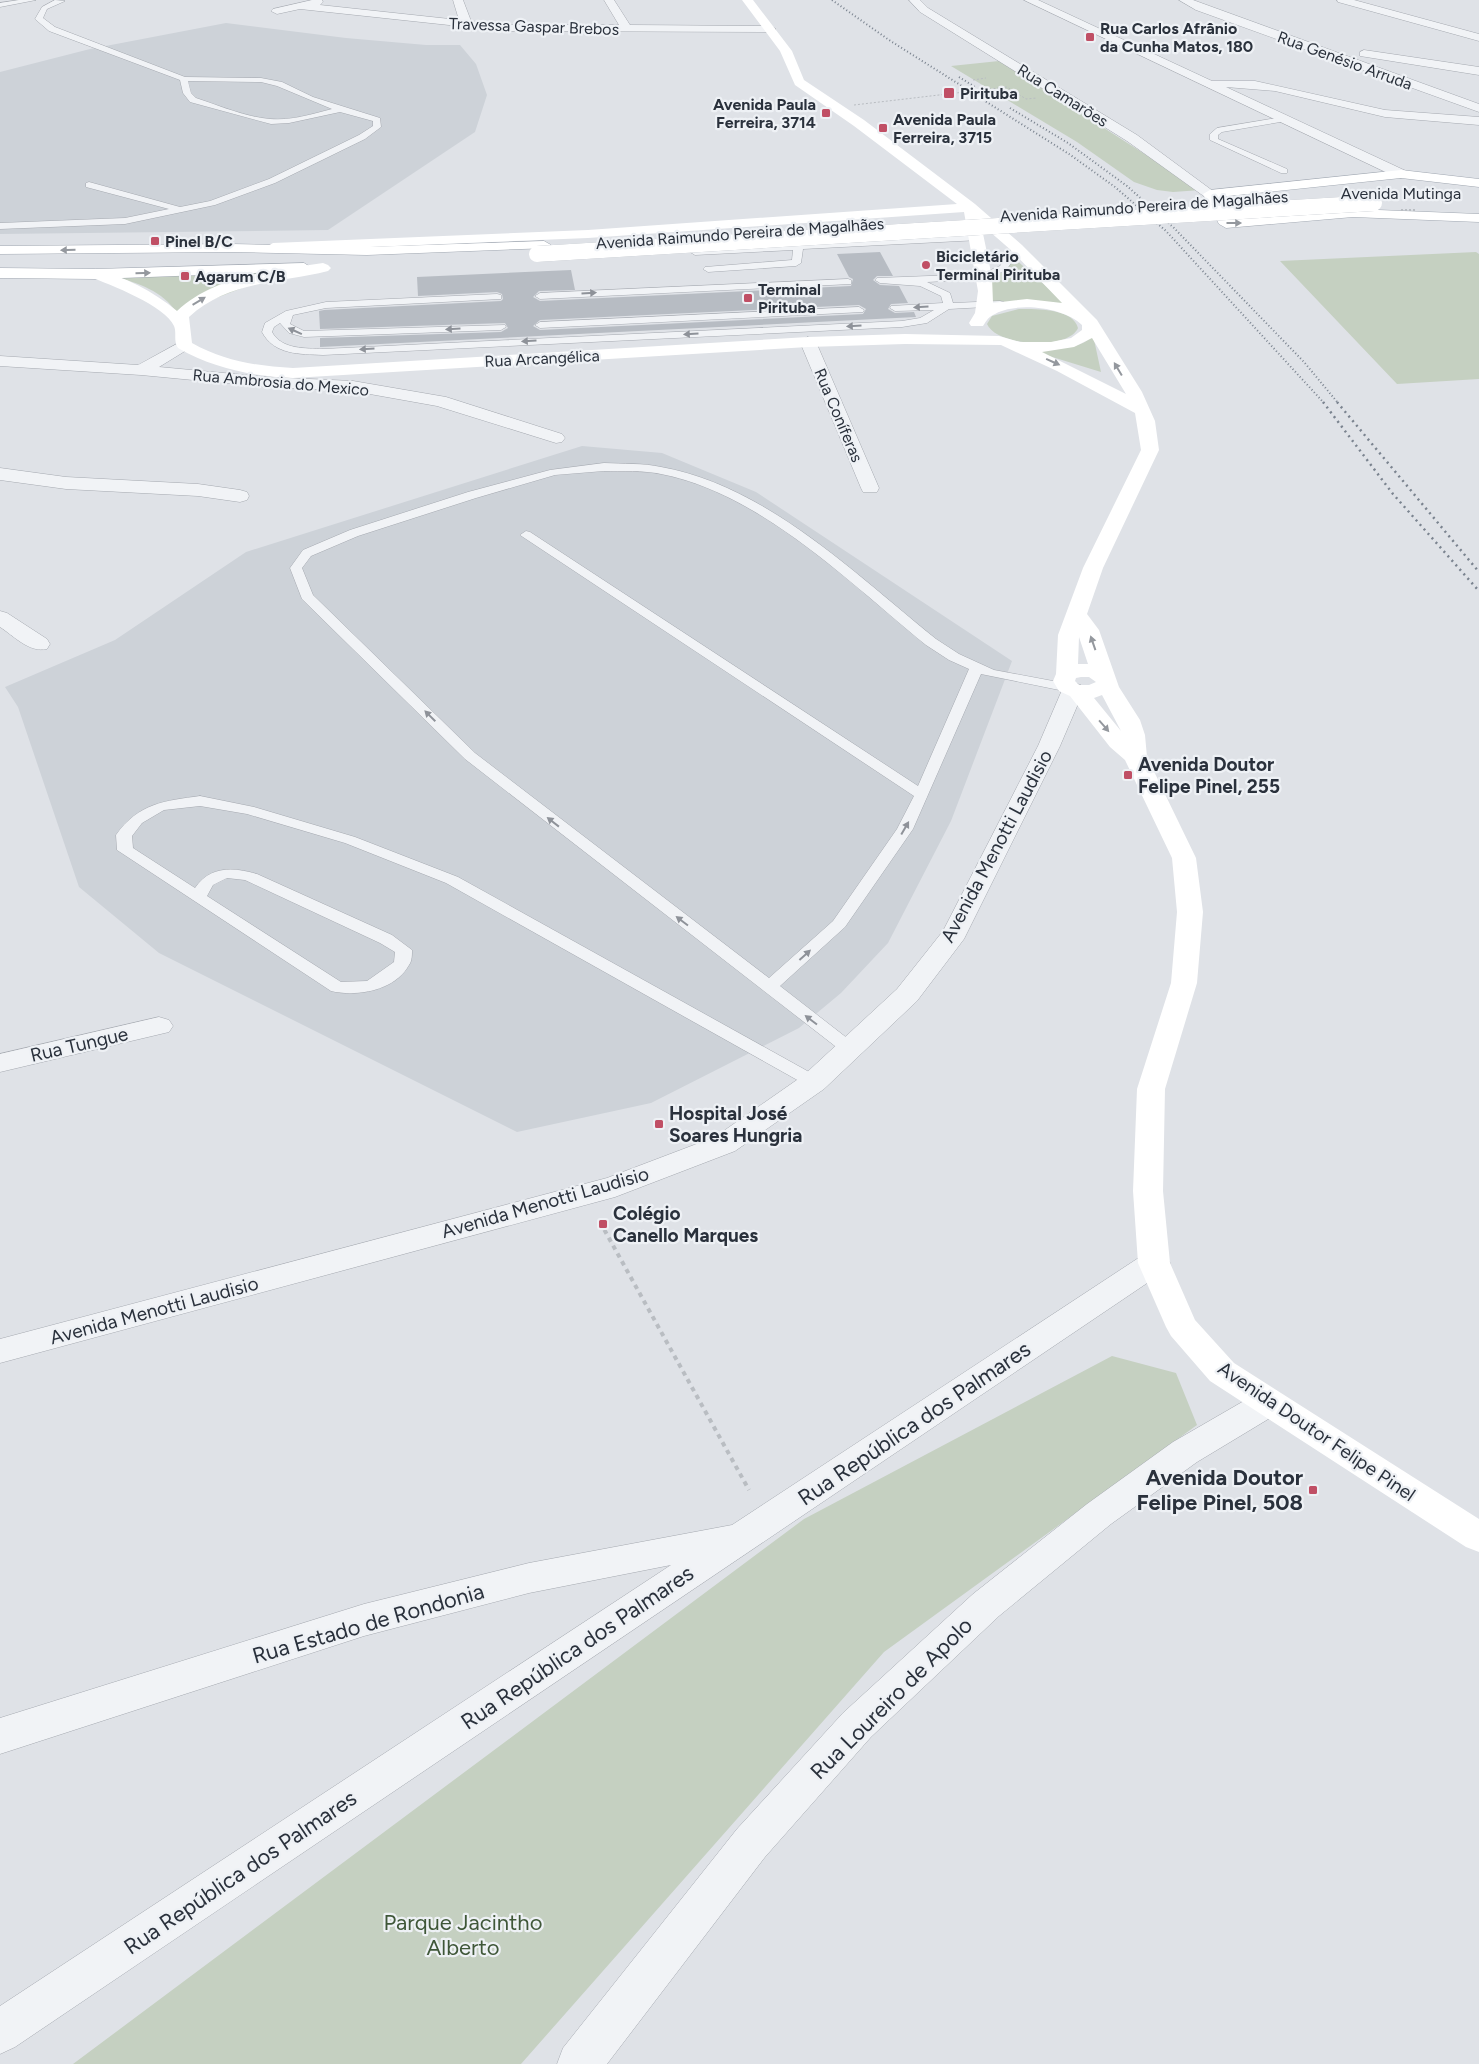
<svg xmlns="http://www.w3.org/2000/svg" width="1479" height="2064" viewBox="0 0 1479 2064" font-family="Figtree,sans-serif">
  <rect width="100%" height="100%" fill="#dfe2e7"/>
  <path fill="#cdd2d8" d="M226,23l120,15 80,7h34l16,19 11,31 -12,37 -147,98 -328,4v-162l90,-23z
    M582,446l80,7 94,39 256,169 -61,160 -63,122 -47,50 -42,35 -148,75 -134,29 -358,-179 -80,-66 -61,-180 -13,-20 110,-47 131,-88z"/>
  <path fill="#c5d0c1" d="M999,61l202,129 -28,2 -16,-2 -23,-8 -57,-40 -126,-76z
    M1476,252l3,2v125l-82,5 -117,-123z
    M1013,257l60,53 -83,-7 -2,-26 18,-8 8,-9z
    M287,271l-110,42c-14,-22 -39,-30 -64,-37z
    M1019,309c16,0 54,-1 59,19 -10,23 -82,18 -91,-4l5,-8z
    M1093,335l8,37 -78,-24c20,-1 56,5 70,-13z
    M1112,1356l64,17 21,52 -313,227 -363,412h-448l731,-545z"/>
  <path fill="#b7bcc3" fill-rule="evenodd" d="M880,252l13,24h-16l-4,4 7,5 19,1 9,17 -17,1 -3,5 7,4 19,-1 2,5 -596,30v-9l181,-6 7,-4 -3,-5 -185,6 -1,-18 5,-1 177,-9 2,-2 -1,-5 -5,-2 -79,4 -1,-19 154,-7 4,20 -36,1 -6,6 7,4 311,-15 2,-7 -4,-2 -12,-23zM859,305l7,4 -3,5 -323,16 -7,-4 7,-6z"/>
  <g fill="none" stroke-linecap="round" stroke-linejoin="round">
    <defs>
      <path id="lane" d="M19,0h17l-36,7v-4z
        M55,0l10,1 -18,8 -4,9 12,9 130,50 76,1 21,4 31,15 67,21 1,9 -16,12 -90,44 -60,22 -90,19 -125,5v-6l125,-5 44,-9 -83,-22v-4l3,-1 91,25 30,-6 59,-22 90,-44 14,-9v-5l-33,-9 -51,11 -18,1 -81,-22 -7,-9 -3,-13 -131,-49 -14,-12 7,-12zM188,81l73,1 16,4 55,23c-20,5 -41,12 -62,10 -24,-2 -50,-13 -74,-21l-5,-5z
        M1283,117h3v4l-64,11 -4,3v4l69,30v4h-6l-71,-33v-6l7,-6z
        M977,235l5,3 -2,2 -177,9 -2,14 -5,3 -88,6 -5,-3 2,-2 87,-7 1,-10 -98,5 -5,-3 5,-3z
        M1017,245l5,3 -16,22 -20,9 -59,3 23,11 3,10 47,-2 4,1v4l-55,3 -22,14 -25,4 -579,28c-23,-1 -49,0 -61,-23l3,-9 21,-12 40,-9 171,-8 4,1v4l-175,9 -33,7 -3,9 14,7 201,-6 1,2 -5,3 -197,7 -15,-4 -9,-10 -6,4 -2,5c10,18 34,16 51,17l579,-28 18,-3 14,-8 -39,1 -5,-3 1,-2 52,-3 -2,-7 -21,-10 -40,-3 -5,-3 2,-2 104,-4 19,-8 14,-20z
        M848,279l3,1v4l-311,15 -5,-3 5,-3z
        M859,307l5,3 -1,2 -323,16 -5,-3 5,-3z
        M604,463c19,1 39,0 57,4 106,19 194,107 275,172l23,15 35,16 75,14 7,4 -7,4 -88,-18 -68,155 -68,98 -65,59 76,59 3,4 -3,4h-12l-379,-294 -163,-160 -12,-31 13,-18 47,-20 118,-38 82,-22zM604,471c18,1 39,-1 57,3 99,19 189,109 265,171l23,15 20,9 -51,117 -388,-254 -4,-1 -6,4 394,261 -17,33 -64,92 -64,57 -294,-225 -162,-158 -11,-27 9,-12 47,-20 118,-38 79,-23z
        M200,796l54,11 101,30 103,40 362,201 3,4 -3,4h-12l-362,-203 -101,-40 -98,-29 -47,-8 -36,4 -22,13 -10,13 1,12 62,40c15,-22 38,-21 62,-14l135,61 20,15c0,5 0,11 -3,15 -14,26 -53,32 -78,26l-214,-141 -1,-15c23,-32 48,-34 84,-39zM227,878l18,2 135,63 15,9 -1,10 -27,19 -26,1 -134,-86 6,-11z"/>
      <path id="street" d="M312,0h10l1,2 -3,3 139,15 -6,-20h10l8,21 34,4h114l-15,-25h10l16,25 140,1 6,3 -6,3 -265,-1 -205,-22 -23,5 -6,-3 2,-2z
        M909,0h11l8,8 209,127 80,59 -7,4 -5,-1 -78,-56 -207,-129z
        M1024,0h14l174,81h43l130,29 94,7v8l-94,-8 -110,-26 -49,-4 180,84 2,3 -7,4 -5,-1z
        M1179,0h14l286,104v8l-283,-102z
        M1337,0h17l125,34v7l-141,-39z
        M1364,50l115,17v8l-119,-19v-4z
        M808,337l8,5 63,146 -2,4h-14l-2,-4 -61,-146z
        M184,340l6,2 2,3 -2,3 -31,19 107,10 87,4 93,16 116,37 3,4 -3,4 -6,1 -119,-37 -84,-15 -87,-4 -125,-12 -141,-9v-10l138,9z
        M0,468l66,9 132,7 42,6 7,2 2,4 -2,4 -7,2 -42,-6 -132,-7 -66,-9z
        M0,611l7,2 40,26 3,5 -3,5c-18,4 -33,-13 -47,-22z
        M1073,683l8,2 3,5 -24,56 -96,193 -47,62 -93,88 -89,62 -120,46 -615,166v-24l607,-161 108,-41 89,-62 93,-86 46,-58 95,-185 24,-56 3,-5z
        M159,1017l10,3 4,6 -4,6 -169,40v-18z
        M1154,1252l11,3 5,8 -5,8 -1150,776 -15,7v-48l671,-441 -142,28 -165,43 -364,118v-36l364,-114 165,-41 203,-38 411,-270z
        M1268,1390l12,4 5,9 -5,9 -83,50 -86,62 -112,92 -128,121 -106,120 -158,207h-50l6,-16 174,-219 106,-116 130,-119 114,-90 86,-62 83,-48z"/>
      <path id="primary" d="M1401,170l78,9v8l-78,-9 -182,19 12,22 122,-10 126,5v8l-126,-5 -127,11 -7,-4 -16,-30 7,-4z
        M544,241l7,4 -2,3 -182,7 -136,-3 -231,2v-8l231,-2 136,3z
        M304,263l8,5 -3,3 -214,8 -95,-1v-10l95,1z"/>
    </defs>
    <use href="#lane" stroke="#a5a9b0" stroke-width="1"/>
    <use href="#street" stroke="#a5a9b0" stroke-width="1"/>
    <use href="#primary" stroke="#a0a7b1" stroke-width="1"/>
    <path stroke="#b9bdc2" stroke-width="1" stroke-dasharray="2 2" stroke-linecap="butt" d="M973,80l13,-2"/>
    <path stroke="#b9bdc2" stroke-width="4" stroke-dasharray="4.5 4.5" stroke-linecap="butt" d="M600,1222l149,268"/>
    <use href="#lane" fill="#f1f3f6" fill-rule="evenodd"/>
    <use href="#street" fill="#f1f3f6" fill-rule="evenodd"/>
    <path fill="#fff" fill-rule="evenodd" d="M742,0h11l39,51 12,29 60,40 111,84 47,41 75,75 45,72 13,29 4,29 -56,118 -16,46 12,16 20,57 21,33 5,15 2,22 49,101 7,54 -6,71 -32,106 -2,102 7,72 25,57 39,43 245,156v33l-13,-5 -256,-166 -39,-45 -5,-9 -28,-64 -5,-72 4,-102 34,-106 6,-71 -5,-54 -47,-98 -15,-13 -40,-51 -11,-5 -6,-10 3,-7 2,-39 25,-67 58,-118 -6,-37 -78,-42 -56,-26 -96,-1 -97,3 -515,31c-41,-2 -78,-9 -115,-30 -5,-7 -1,-15 -4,-22 -8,-20 -65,-42 -84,-49l-3,-3 8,-5c30,8 58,22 82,42 39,-36 96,-40 146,-48l5,2 3,3 -3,3c-48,12 -100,10 -139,46l3,26c32,18 64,23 101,25l515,-31 97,-3 94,2 21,6h31l20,-4 11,-8v-5c-18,-18 -67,-24 -89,-10 -6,3 -7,7 -10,11h-12l-2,-3 6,-10 3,-22 -14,-79 -376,26 -315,13 -7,-4 7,-4 315,-13 369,-26 -103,-78 -59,-41 -15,-34zM981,224l31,27 50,52 -35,-4 -34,4 -1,-26zM1092,338l34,56 -84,-42 32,-5zM1079,637l9,27h-10zM1081,677h8l7,5 -7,3h-10l-4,-4 1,-3zM1102,695l19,36 -27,-33z"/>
    <use href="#primary" fill="#fff" fill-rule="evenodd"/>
    <path stroke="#7a838f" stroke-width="2" stroke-dasharray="1 2.5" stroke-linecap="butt" d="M832,0l57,40 76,48
      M959,77l16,10
      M977,96l92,58 46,33 51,44 158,172
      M1010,108l58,35 59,43 47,42 130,134 34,41"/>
    <path stroke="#7a838f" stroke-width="2.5" stroke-dasharray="2 4" stroke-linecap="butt" d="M1323,402l70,92 86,97
      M1337,402l142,170"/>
    <defs>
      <path id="primary-bridge" d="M537,254l837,-51"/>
    </defs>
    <use href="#primary-bridge" stroke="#a0a7b1" stroke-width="16" stroke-linecap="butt"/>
    <path stroke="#b9bdc2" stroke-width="1" stroke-dasharray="2 2" stroke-linecap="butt" d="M854,105l153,-18 19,12 11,-1"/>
    <path stroke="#b9bdc2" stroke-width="2" stroke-dasharray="2 2" stroke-linecap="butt" d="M1401,210h15"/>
    <use href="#primary-bridge" stroke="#fff" stroke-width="16"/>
  </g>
  <defs><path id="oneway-solid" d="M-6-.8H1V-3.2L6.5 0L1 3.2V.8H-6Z" transform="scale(1.25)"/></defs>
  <g fill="#94989e">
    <use href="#oneway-solid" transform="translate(1234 223)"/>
    <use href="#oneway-solid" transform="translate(68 250) rotate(179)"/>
    <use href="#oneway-solid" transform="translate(143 273) rotate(-2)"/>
    <use href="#oneway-solid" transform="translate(199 301) rotate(-31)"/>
    <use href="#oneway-solid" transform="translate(1053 362) rotate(24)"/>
    <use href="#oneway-solid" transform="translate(1118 369) rotate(-121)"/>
    <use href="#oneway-solid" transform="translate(1093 643) rotate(-109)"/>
    <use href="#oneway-solid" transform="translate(1104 726) rotate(49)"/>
  </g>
  <g fill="#8e9299">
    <use href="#oneway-solid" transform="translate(589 293) rotate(-3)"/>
    <use href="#oneway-solid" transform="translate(921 307) rotate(177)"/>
    <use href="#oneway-solid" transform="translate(854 326) rotate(177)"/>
    <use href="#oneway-solid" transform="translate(453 329) rotate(177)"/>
    <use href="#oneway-solid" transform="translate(295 331) rotate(-156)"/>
    <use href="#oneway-solid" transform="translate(691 334) rotate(177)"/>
    <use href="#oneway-solid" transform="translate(529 341) rotate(177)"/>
    <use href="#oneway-solid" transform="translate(367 349) rotate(177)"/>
    <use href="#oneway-solid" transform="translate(430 716) rotate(-135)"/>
    <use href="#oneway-solid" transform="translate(553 822) rotate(-142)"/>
    <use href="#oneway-solid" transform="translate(905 828) rotate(-60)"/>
    <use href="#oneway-solid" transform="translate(682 921) rotate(-143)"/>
    <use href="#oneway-solid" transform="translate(805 955) rotate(-42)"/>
    <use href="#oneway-solid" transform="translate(811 1020) rotate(-143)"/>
  </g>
  <g fill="#c04f65" stroke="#eef1f5" stroke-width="2">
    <rect x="1085" y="32" width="10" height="10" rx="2.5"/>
    <rect x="943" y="87" width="12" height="12" rx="2.5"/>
    <rect x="821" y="108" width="10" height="10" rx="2.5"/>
    <rect x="878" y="123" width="10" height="10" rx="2.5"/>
    <rect x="150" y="236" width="10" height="10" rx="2.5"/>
    <circle cx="926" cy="265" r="5"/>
    <rect x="180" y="271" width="10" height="10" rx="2.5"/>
    <rect x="743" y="293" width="10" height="10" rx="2.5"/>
    <rect x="1123" y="770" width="10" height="10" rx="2.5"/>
    <rect x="654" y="1119" width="10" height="10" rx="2.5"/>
    <rect x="598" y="1219" width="10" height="10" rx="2.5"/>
    <rect x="1308" y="1485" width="10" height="10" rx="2.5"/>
  </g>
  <g text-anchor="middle" stroke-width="4.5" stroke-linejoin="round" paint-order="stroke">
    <g font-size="16" fill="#2a313c" stroke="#eef1f5">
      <text transform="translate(534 26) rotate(2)" y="6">Travessa Gaspar Brebos</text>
      <text transform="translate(1345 60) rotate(20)" y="6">Rua Genésio Arruda</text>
      <text transform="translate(1063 95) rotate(32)" y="6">Rua Camarões</text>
      <text x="1401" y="199">Avenida Mutinga</text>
      <text transform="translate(1144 206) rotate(-4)" y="6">Avenida Raimundo Pereira de Magalhães</text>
      <text transform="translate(740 233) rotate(-4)" y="6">Avenida Raimundo Pereira de Magalhães</text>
      <text transform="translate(542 358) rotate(-3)" y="6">Rua Arcangélica</text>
      <text transform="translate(281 382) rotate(5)" y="6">Rua Ambrosia do Mexico</text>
      <text transform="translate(839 415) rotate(67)" y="6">Rua Coníferas</text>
    </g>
    <g font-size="16" font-weight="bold" fill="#2a313c" stroke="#eef1f5" text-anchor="start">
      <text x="1100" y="34">Rua Carlos Afrânio<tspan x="1100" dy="18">da Cunha Matos, 180</tspan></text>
      <text x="960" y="99">Pirituba</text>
      <text x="816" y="110" text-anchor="end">Avenida Paula<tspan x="816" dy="18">Ferreira, 3714</tspan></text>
      <text x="893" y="125">Avenida Paula<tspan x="893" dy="18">Ferreira, 3715</tspan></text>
      <text x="165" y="247">Pinel B/C</text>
      <text x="936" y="262">Bicicletário<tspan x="936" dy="18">Terminal Pirituba</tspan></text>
      <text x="195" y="282">Agarum C/B</text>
      <text x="758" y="295">Terminal<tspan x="758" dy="18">Pirituba</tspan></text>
    </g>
    <g font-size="19" font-weight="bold" fill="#2a313c" stroke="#eef1f5" text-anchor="start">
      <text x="1138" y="771">Avenida Doutor<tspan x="1138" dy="22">Felipe Pinel, 255</tspan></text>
      <text x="669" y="1120">Hospital José<tspan x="669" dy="22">Soares Hungria</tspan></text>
      <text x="613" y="1220">Colégio<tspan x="613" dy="22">Canello Marques</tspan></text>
    </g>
    <g font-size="19" fill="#2a313c" stroke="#eef1f5">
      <text transform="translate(996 846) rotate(-62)" y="7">Avenida Menotti Laudisio</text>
      <text transform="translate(79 1044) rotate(-13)" y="7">Rua Tungue</text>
      <text transform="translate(545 1202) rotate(-16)" y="7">Avenida Menotti Laudisio</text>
      <text transform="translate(154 1310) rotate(-15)" y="7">Avenida Menotti Laudisio</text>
      <text transform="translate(1317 1431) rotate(34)" y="7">Avenida Doutor Felipe Pinel</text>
    </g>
    <g font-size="22" fill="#2a313c" stroke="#eef1f5">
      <text transform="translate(914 1423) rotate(-34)" y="8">Rua República dos Palmares</text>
      <text transform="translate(368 1623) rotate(-16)" y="8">Rua Estado de Rondonia</text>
      <text transform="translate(577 1647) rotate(-34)" y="8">Rua República dos Palmares</text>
      <text transform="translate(891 1698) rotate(-45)" y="8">Rua Loureiro de Apolo</text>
      <text transform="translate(240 1872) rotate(-34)" y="8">Rua República dos Palmares</text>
    </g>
    <g font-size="22" font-weight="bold" fill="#2a313c" stroke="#eef1f5" text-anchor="end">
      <text x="1303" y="1485">Avenida Doutor<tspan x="1303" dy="25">Felipe Pinel, 508</tspan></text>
    </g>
    <g font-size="22" fill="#3f5738" stroke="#eef1f5">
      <text x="463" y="1930">Parque Jacintho<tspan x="463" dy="25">Alberto</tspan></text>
    </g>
  </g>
</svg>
